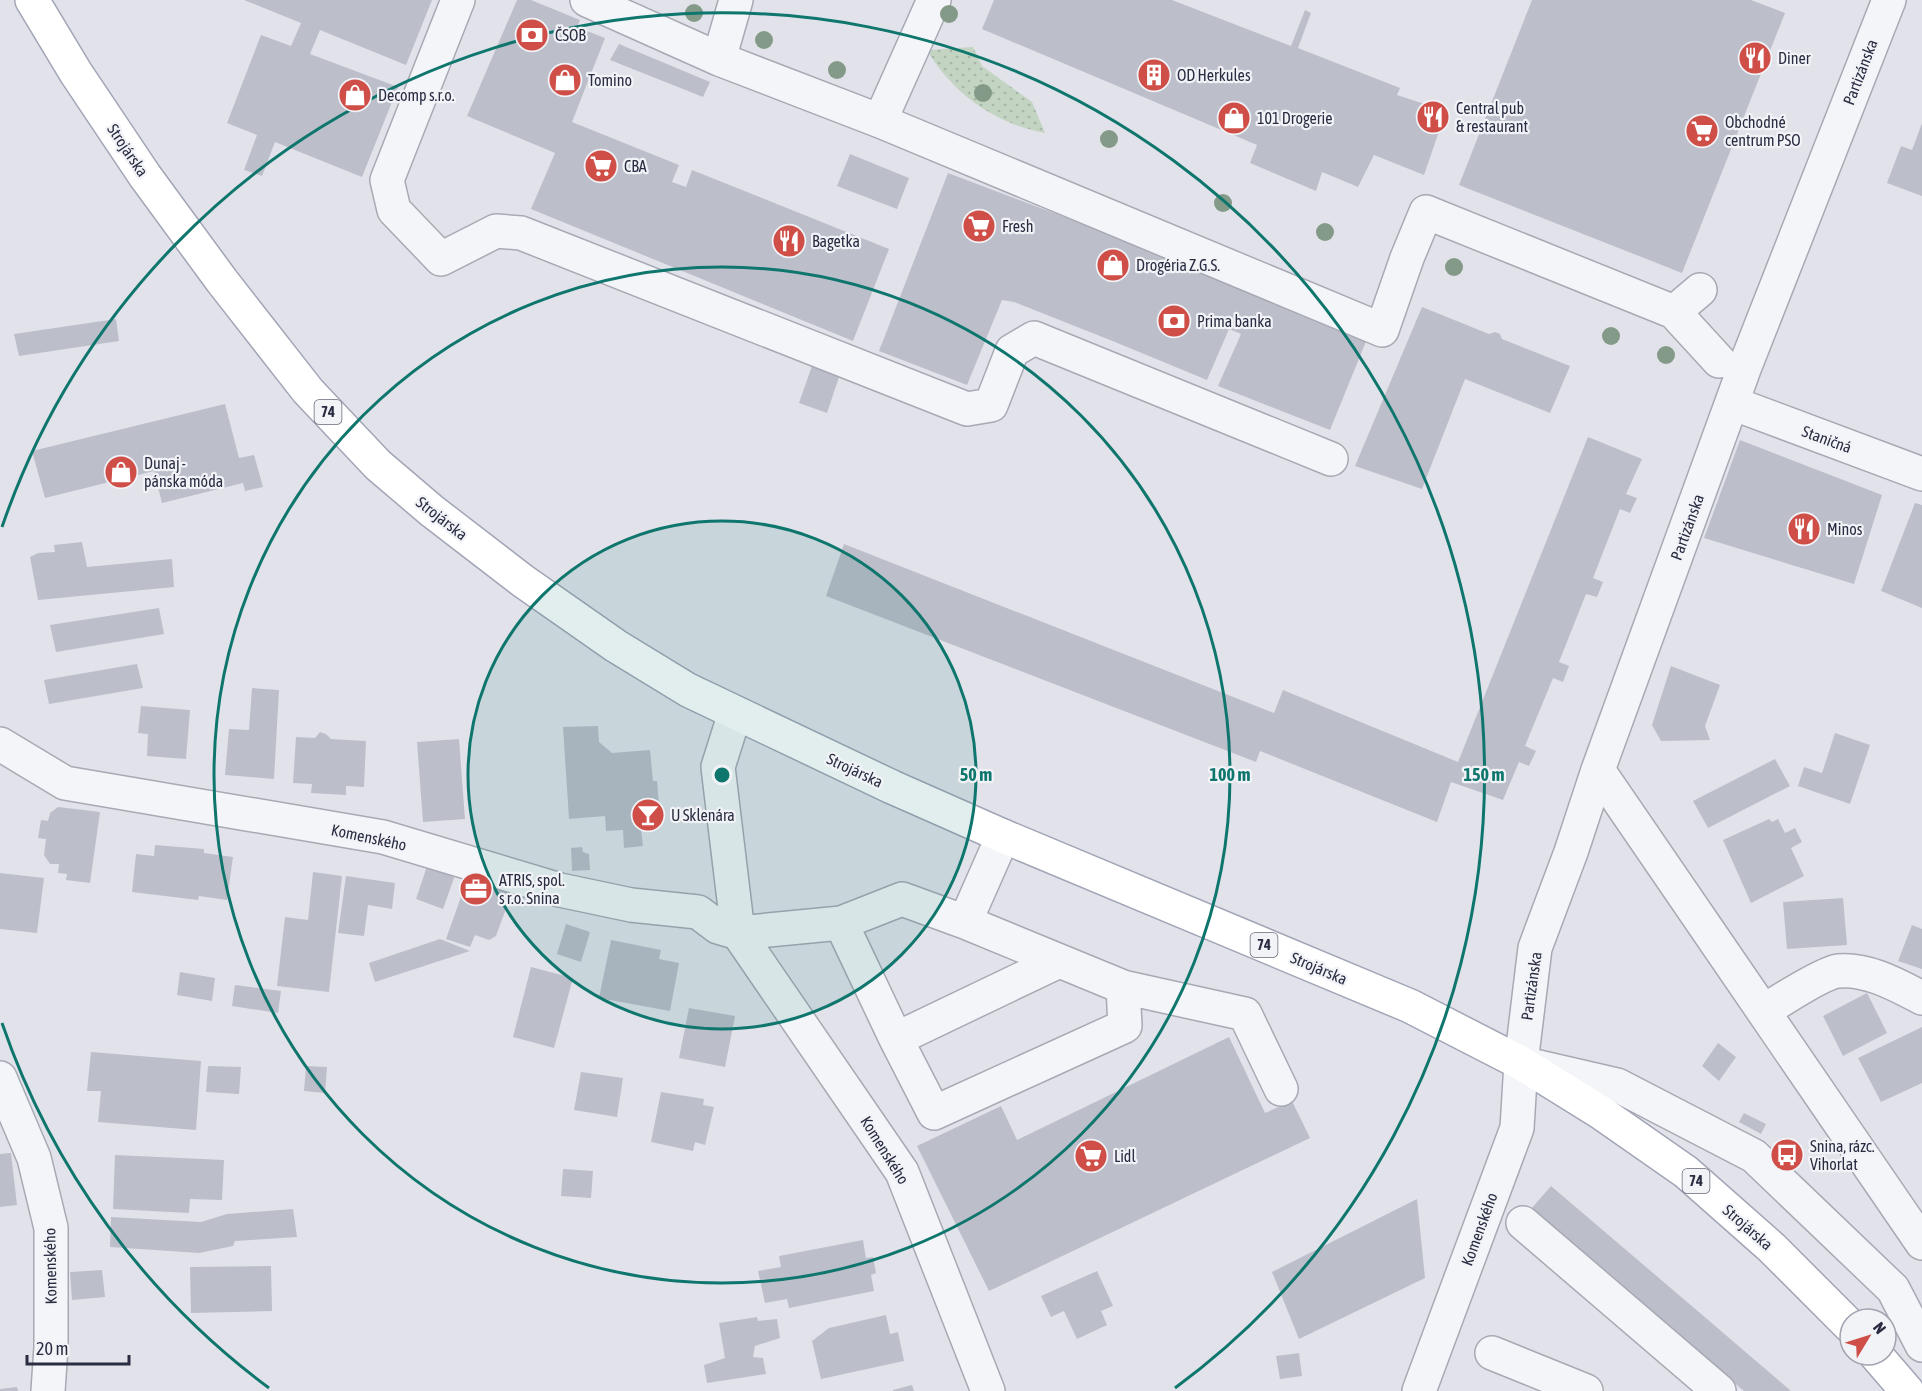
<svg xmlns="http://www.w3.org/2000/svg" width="1922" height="1391" viewBox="0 0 1922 1391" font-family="'Asap Condensed',sans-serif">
  <defs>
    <pattern id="grass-dots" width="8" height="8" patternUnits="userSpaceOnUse" patternTransform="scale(1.5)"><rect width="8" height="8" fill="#c3d4c3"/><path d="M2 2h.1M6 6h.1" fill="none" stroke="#a8b6a9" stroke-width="1.8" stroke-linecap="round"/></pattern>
  </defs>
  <rect width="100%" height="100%" fill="#e2e3ea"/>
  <path fill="url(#grass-dots)" d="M973,47l9,19 50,36 13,31c-50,-9 -93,-40 -118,-83z"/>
  <path fill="#bcbeca" d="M244,0h188l-26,65 -86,-35 -10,24 88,33 -36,90 -87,-35 -13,34 -18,-6 13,-35 -30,-12 34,-88 30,11 10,-23z
    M517,0h14l49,20 -3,7 28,11 -33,84 107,43 -7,17 14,5 6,-17 197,79 -36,92 -322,-132 24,-56 -88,-37z
    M994,0h178l119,46 14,-36 6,3 -13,35 102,40 -3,7 49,16 -22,64 -50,-20 -16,32 -36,-15 -6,19 -66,-28 7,-18 -275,-116z
    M1532,0h219l34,13 -103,260 -223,-88z
    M619,44l91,38 -7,15 -93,-37z
    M1922,123v73l-35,-13 14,-37 11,4z
    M850,154l59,24 -12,31 -60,-23z
    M948,173l204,77 215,89 -37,91 -112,-44 23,-52 -12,-5 -22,51 -92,-38 -101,-40 -12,-2 -35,85 -88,-34z
    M1422,307l67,27 6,-2 5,2 2,5 68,27 -20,47 -85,-34 -43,110 -67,-23z
    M116,319l3,22 -100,15 -5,-22z
    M812,366l27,11 -12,36 -28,-10z
    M225,404l14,54 15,-3 9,32 -18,4 -2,-8 -81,20 -8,-32 -109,27 -13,-47z
    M1588,437l54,22 -16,35 11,4 -7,15 -10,-4 -27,69 10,4 -6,15 -11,-3 -27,68 10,4 -6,16 -10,-4 -28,68 11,5 -7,15 -10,-4 -16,38 -52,-18 -14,40 -177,-71 -4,11 -430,-166 18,-52 430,169 9,-23 175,72z
    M1740,440l142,55 -28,89 -150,-46z
    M1915,503l7,2v103l-41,-17z
    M82,542l5,25 85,-8 2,28 -136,13 -8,-43 8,-4 17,-1 -1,-7z
    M159,608l5,26 -108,18 -6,-27z
    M137,664l6,24 -94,16 -5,-24z
    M1671,666l49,19 -15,41 5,14 -49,1 -9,-16z
    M252,688l27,2 -5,89 -49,-4 4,-46 20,1z
    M141,706l49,4 -4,49 -39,-3 1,-22 -10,-1z
    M598,726l1,16 13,11 38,-3 3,31h4l4,46 -20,2 2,17 -19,2 -1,-18 -17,1 -1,-15 -36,3 -6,-92z
    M320,732l6,2 5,5 35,2 -2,46 -18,-1v9l-35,-2 1,-9 -19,-1 3,-46 19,1z
    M1835,733l35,12 -20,59 -52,-18 6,-19 18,6z
    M459,739l6,80 -42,3 -6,-80z
    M1775,759l15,27 -82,42 -15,-27z
    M58,807l42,5 -10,71 -24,-3 1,-6 -9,-1 1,-9h-9l-6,-9 2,-16 -8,-1 3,-18 7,1 2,-8z
    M1769,819l3,3 6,-3 7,14 10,-5 7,14 -11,6 13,28 -53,27 -28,-63z
    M155,845l49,4v4l29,4 -6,43 -28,-4 -1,4 -66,-8 4,-38 18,2z
    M582,847l1,5 6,2 1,16 -18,1 -1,-23z
    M427,866l28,9 -12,34 -27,-10z
    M313,872l29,4 -13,116 -52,-6 8,-69 23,3z
    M0,873l44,5 -7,55 -37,-4z
    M346,876l49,7 -3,26 -24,-4 -4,31 -26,-3z
    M468,877l44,15 -16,44 -7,4 -14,-5 -5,12 -24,-8z
    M1843,898l4,47 -60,4 -4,-47z
    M566,924l24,8 -9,30 -24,-8z
    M1912,925l10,4v40l-24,-8z
    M440,939l30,12 -95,31 -6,-19z
    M611,940l50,10 -2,9 20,4 -9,48 -71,-13z
    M531,967l42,11 -19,70 -41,-11z
    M180,972l35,6 -3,23 -35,-6z
    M235,985l46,6 -3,22 -46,-7z
    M1867,993l20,40 -44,23 -20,-40z
    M689,1008l46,8 -10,51 -46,-9z
    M1922,1027v56l-41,19 -23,-44z
    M1229,1037l36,76 27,-12 18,37 -321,153 -72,-145 84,-40 16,34z
    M1718,1043l18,14 -17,24 -17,-15z
    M91,1052l110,9 -5,69 -98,-8 3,-31h-14z
    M208,1066l33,1 -2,27 -33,-2z
    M306,1066l21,1 -2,26 -21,-2z
    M581,1072l42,6 -6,39 -43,-7z
    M661,1092l43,7 -1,6 11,2 -9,38 -10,-3 -2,9 -42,-9z
    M1744,1113l22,11 -5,10 -22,-12z
    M11,1153l6,52 -17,2v-53z
    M115,1155l109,5 -2,40 -32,-1 -1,14 -76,-4z
    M563,1169l30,2 -2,27 -30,-2z
    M1551,1186l149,127 91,78h-47l-38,-32 -175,-150z
    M1417,1199l8,79 -126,61 -27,-67z
    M293,1209l4,28 -62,4 -2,5 -34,7 -89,-6 1,-30 90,5 26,-8z
    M863,1240l3,18 7,-1 3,16 -5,2 3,16 -85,17 -2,-9 -22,4 -7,-32 23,-4 -2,-11z
    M271,1266l1,45 -81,2 -1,-46z
    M102,1270l3,27 -33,3 -2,-28z
    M1097,1271l16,35 -12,5 6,14 -30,14 -13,-28 -13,6 -10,-21z
    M886,1315l4,19 8,-2 6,29 -83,18 -9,-38 17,-13z
    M757,1317l1,4 19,-2 3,19 -25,8 -2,11 10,1 3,16 -59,9 -3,-18 21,-7 -6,-35z
    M1299,1353l3,23 -22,3 -4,-23z
    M912,1385l2,6h-21v-1z
    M17,1387l1,4h-18v-2z"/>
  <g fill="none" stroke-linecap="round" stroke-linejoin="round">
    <defs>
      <path id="minor" d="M458,0l-71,180 7,30 47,49 55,-28 25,2 446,176 24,-4 21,-54 22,-13 297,121
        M587,0l132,59 161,62 502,209 25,-72 19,-46 248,100 26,-22
        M719,59l17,-59
        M880,121l54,-121
        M1674,312l45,49
        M1732,403l190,71
        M735,713l-17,54 20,166 164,239 86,219
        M0,744l65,39 318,54 177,53 71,15 67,7 20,15 20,6 103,-10
        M1598,770l324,473
        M902,899l63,23 158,65 2,39 -191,87 -38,-74 -55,-116z
        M965,922l38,-86
        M1123,987l122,27 36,75
        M1764,1011c14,-9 59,-38 74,-40 29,-3 59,14 84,27
        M896,1039l163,-78
        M1526,1064l91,21 137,71 139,133 29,56
        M0,1078l34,80 17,70v119l-3,44
        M1523,1223l196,168
        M1492,1353l94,38
        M1419,1391l98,-263 4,-65 14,-115 36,-96 27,-82 146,-401 145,-369"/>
      <path id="major" d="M32,0l44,73 69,103 77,105 86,110 70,74 54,46 91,70 93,65 72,44 204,97 111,49 407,170 111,57 79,49 86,60 86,76 78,78
        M1876,1355l31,36"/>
    </defs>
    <use href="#minor" stroke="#a7a9b4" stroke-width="36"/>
    <use href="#major" stroke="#a1a5b6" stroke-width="36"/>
    <use href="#minor" stroke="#f4f5f8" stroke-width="33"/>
    <use href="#major" stroke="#fff" stroke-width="33"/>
  </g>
  <g fill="#849a88">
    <circle cx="694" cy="13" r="9"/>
    <circle cx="949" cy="14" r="9"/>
    <circle cx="764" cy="40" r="9"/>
    <circle cx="837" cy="70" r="9"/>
    <circle cx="983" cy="93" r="9"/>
    <circle cx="1109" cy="139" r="9"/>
    <circle cx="1223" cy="203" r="9"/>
    <circle cx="1325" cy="232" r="9"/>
    <circle cx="1454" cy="267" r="9"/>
    <circle cx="1611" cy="336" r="9"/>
    <circle cx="1666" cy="355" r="9"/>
  </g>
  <circle cx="722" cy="775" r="254" fill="#0f766e" fill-opacity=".12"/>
  <g fill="none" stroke="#0f766e" stroke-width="3">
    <circle cx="722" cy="775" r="254"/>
    <circle cx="722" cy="775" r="508"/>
    <path d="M269 1388A762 762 0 0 1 2 1023M2 527A762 762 0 1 1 1175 1388"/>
  </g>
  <defs>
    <symbol id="bank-disc" viewBox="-11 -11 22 22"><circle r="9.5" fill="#cf4e47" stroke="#f1f3f7"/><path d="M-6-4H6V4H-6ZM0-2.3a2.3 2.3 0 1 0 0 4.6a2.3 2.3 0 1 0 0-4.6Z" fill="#fff"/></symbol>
    <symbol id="restaurant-disc" viewBox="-11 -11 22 22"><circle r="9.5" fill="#cf4e47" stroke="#f1f3f7"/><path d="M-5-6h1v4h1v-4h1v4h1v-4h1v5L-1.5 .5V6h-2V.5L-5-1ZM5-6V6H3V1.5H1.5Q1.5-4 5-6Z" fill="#fff"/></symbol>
    <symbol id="building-disc" viewBox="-11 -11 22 22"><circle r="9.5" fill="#cf4e47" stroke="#f1f3f7"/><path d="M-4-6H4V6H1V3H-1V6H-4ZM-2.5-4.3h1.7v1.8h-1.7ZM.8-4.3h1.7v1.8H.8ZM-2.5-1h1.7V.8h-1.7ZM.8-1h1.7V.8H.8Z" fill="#fff"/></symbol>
    <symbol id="shop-disc" viewBox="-11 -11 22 22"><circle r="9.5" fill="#cf4e47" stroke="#f1f3f7"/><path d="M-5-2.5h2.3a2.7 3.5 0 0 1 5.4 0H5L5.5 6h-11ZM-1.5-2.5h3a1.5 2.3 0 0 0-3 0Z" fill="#fff"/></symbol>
    <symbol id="supermarket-disc" viewBox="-11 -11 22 22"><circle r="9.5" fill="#cf4e47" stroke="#f1f3f7"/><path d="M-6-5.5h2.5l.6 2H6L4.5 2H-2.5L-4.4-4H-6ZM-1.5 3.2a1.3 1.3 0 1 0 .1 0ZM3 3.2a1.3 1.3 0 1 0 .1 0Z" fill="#fff"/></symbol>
    <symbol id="bar-disc" viewBox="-11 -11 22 22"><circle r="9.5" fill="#cf4e47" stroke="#f1f3f7"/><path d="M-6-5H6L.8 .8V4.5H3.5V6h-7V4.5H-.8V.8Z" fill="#fff"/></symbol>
    <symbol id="office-disc" viewBox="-11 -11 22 22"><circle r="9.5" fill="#cf4e47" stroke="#f1f3f7"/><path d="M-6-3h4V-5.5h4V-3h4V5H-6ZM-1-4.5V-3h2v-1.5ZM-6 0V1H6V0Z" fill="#fff"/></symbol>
    <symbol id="bus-disc" viewBox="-11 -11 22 22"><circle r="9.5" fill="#cf4e47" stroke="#f1f3f7"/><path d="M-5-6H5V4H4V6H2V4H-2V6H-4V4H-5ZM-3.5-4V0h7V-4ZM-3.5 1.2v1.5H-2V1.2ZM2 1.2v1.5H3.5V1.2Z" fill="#fff"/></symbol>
  </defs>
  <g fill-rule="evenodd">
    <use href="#bank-disc" x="513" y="16" width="38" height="38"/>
    <use href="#restaurant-disc" x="1736" y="39" width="38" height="38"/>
    <use href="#building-disc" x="1135" y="56" width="38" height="38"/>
    <use href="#shop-disc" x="546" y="61" width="38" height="38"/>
    <use href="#shop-disc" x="336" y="76" width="38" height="38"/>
    <use href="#restaurant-disc" x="1414" y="98" width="38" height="38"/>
    <use href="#shop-disc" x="1215" y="99" width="38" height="38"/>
    <use href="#supermarket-disc" x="1683" y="112" width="38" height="38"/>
    <use href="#supermarket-disc" x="582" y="147" width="38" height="38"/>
    <use href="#supermarket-disc" x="960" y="207" width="38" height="38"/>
    <use href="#restaurant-disc" x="770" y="222" width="38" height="38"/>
    <use href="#shop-disc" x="1094" y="246" width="38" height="38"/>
    <use href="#bank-disc" x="1155" y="302" width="38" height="38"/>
    <use href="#shop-disc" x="102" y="453" width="38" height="38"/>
    <use href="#restaurant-disc" x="1785" y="510" width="38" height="38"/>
    <use href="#bar-disc" x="629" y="796" width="38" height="38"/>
    <use href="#office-disc" x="457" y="870" width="38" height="38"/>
    <use href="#bus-disc" x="1768" y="1136" width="38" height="38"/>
    <use href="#supermarket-disc" x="1072" y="1137" width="38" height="38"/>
  </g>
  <g text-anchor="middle" stroke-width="4.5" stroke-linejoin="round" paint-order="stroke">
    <g fill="#f1f3f7" stroke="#666878" stroke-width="1.5">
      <rect x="314.5" y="400" width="27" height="24" rx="4.5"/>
      <rect x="1250.5" y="933" width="27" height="24" rx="4.5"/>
      <rect x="1682.5" y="1169" width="27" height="24" rx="4.5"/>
    </g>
    <g font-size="15" font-weight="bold" fill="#2a2d42">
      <text x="328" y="417">74</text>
      <text x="1264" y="950">74</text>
      <text x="1696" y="1186">74</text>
    </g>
    <g font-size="16" fill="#2a2d42" stroke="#f1f3f7" text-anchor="start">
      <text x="555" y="41">ČSOB</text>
      <text x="1778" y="64">Diner</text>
      <text x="1177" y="81">OD Herkules</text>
      <text x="588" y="86">Tomino</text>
      <text x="378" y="101">Decomp s.r.o.</text>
      <text x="1456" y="114">Central pub<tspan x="1456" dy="18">&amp; restaurant</tspan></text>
      <text x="1257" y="124">101 Drogerie</text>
      <text x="1725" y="128">Obchodné<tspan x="1725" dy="18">centrum PSO</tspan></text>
      <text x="624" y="172">CBA</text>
      <text x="1002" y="232">Fresh</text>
      <text x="812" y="247">Bagetka</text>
      <text x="1136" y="271">Drogéria Z.G.S.</text>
      <text x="1197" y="327">Prima banka</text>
      <text x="144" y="469">Dunaj -<tspan x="144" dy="18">pánska móda</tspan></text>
      <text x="1827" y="535">Minos</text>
      <text x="671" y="821">U Sklenára</text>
      <text x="499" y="886">ATRIS, spol.<tspan x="499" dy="18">s r.o. Snina</tspan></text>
      <text x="1810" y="1152">Snina, rázc.<tspan x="1810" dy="18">Vihorlat</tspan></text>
      <text x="1114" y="1162">Lidl</text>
    </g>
    <g font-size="16" fill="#2a2d42" stroke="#f1f3f7">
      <text transform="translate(1860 72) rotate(-69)" y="6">Partizánska</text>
      <text transform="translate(128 150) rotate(56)" y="6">Strojárska</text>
      <text transform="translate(1827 439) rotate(20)" y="6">Staničná</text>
      <text transform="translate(442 518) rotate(38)" y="6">Strojárska</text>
      <text transform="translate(1687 527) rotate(-70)" y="6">Partizánska</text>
      <text transform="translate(855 770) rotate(25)" y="6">Strojárska</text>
      <text transform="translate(369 837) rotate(12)" y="6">Komenského</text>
      <text transform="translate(1319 968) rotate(23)" y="6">Strojárska</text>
      <text transform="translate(1531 986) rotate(-82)" y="6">Partizánska</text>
      <text transform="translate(885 1150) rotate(58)" y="6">Komenského</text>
      <text transform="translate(1748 1227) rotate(41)" y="6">Strojárska</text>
      <text transform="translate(1479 1229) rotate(-70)" y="6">Komenského</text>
      <text transform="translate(50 1266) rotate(-91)" y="6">Komenského</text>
    </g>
  </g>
  <circle cx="722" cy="775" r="9" fill="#0f766e" stroke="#f1f3f7" stroke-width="3"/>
  <g font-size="18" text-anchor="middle" font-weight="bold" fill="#0f766e" stroke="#f1f3f7" stroke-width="4.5" stroke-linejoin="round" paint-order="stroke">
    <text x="976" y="781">50 m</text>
    <text x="1230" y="781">100 m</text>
    <text x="1484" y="781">150 m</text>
  </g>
  <g transform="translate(1868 1337) rotate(52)"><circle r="28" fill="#f1f3f7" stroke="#a1a4af" stroke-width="1.5"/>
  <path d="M0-4.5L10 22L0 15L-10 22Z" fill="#cf4e47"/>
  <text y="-9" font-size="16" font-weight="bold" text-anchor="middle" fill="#2a2d42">N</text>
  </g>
  <path d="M27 1355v9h102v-9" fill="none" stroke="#2a2d42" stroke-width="3"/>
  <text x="36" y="1355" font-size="18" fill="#2a2d42" stroke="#f1f3f7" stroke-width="4.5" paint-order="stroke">20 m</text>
</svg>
